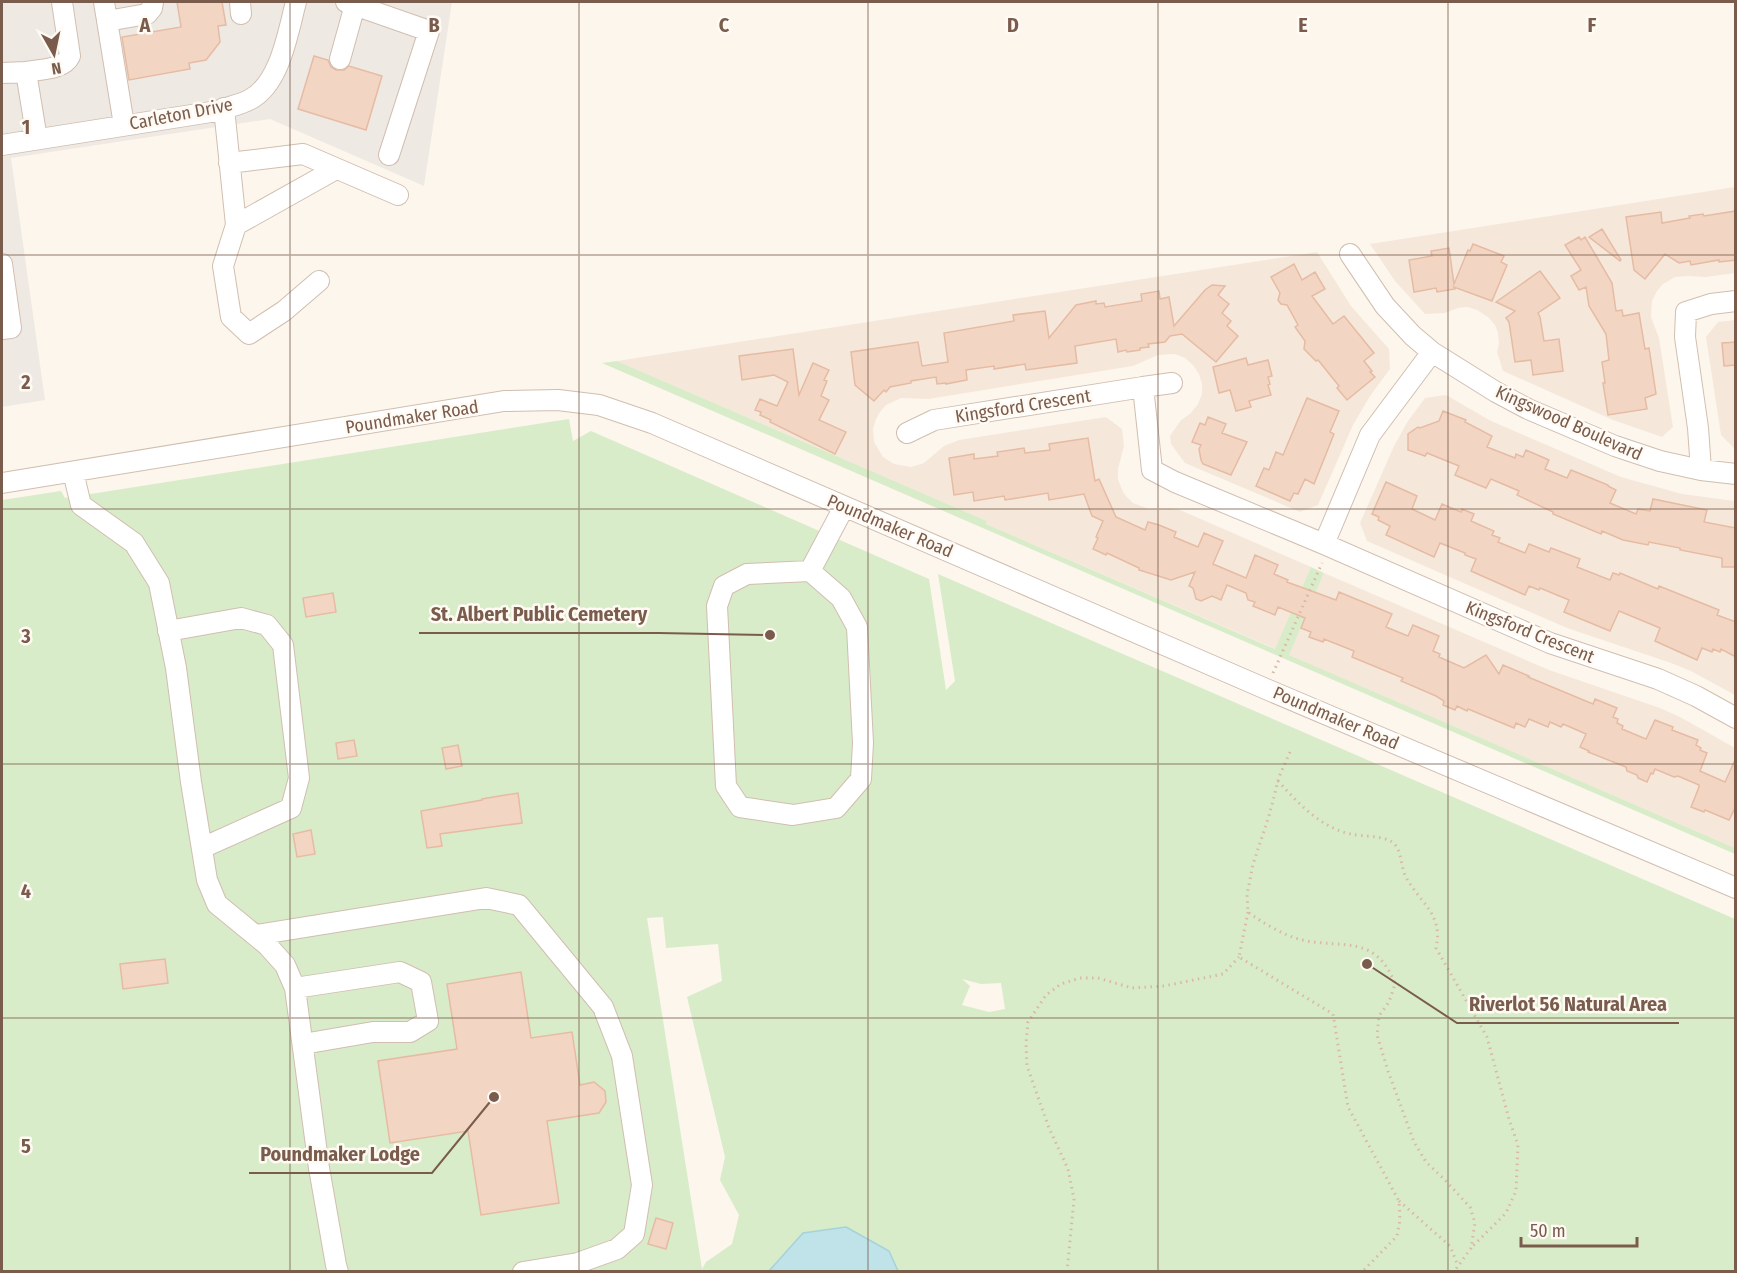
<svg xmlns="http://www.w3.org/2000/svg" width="1737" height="1273" viewBox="0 0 1737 1273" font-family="'Fira Sans Condensed',sans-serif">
  <rect width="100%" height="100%" fill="#fdf6ec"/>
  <path fill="#f5e8da" d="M1735,187v86l-29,4 -18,-1 -13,1 -12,7 -6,7 -5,10 -1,16 8,21 14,89 -11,10 -49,-17 -110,-49 -6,-19 2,-8 -1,-11 -3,-8 -7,-8 -11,-7 -10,-3 -9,1 -13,5 -20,1 -30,-33 -25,-37z
    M1317,252l34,54 38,43 1,20 -20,27 -17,29 -35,80 -18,7 -115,-49 -14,-19 -1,-8 11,-16 9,-6 8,-10 4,-10v-10l-3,-10 -6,-9 -8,-7 -10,-4 -17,1 -25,11 -205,33 -27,-1 -15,7 -6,7 -4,7 -3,10 1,13 9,15 11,7 17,3 13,-4 20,-17 15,-6 147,-23 16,12 2,17 -6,23v11l6,14 9,9 16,6 20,-1 11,2 131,57 -35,82 -290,-125 1,-3 -370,-160z
    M1735,320v129l-14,-14 -15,-98 12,-15z
    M1446,395l45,26 130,56 61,17 53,7v194l-44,-24 -20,-8 -104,-35 -200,-87 -7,-18 34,-77 14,-25 17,-23z
    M1324,573l225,97 111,38 20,9 55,31v100l-447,-193z"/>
  <path fill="#efe9e4" d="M2,2h450l-28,184 -154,-67 -259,39 34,242 -43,7z"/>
  <path fill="#d8ecc9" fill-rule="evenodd" d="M617,361l370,160 -1,3 289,125 36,-82 13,6 -35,82 446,193v6l-1133,-491z
    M569,419l4,22 18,-10 338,148 17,111 9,-9 -17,-107 797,345v352h-837v-1l-95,-37 -34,38 -767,1v-772l59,-9 4,7zM663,917l3,31 52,-4 4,37 -35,16 38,160 -5,23 19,35 -7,29 -26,18 -4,7 -55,-351zM962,979l19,5 20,-1 4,26 -16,3 -27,-7 8,-19z"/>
  <path fill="#bfe3e8" stroke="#a5d3da" stroke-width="1.5" d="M846,1227l43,24 9,20h-129l34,-38z"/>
  <path fill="#f3d5c3" stroke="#e6bba3" stroke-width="1.5" d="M177,2h45l4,23 -8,1 2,16 -14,18 -17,3 1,6 -61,11 -7,-43 59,-10z
    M314,56l14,4 3,7 5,3h8l5,-4 33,10 -16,54 -68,-21z
    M1736,211v49l-17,2v-2l-28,5 -1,-4 -11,2 -14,-9 -20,25 -11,-9 -8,-53 35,-5 1,11 28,-5 -1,-2 14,-2 1,2z
    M1602,229l19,31 -1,1 -31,-24z
    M1579,237l2,3 4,-3 27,46 4,28 6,-1 1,6 16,-3 6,36 4,-1 7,46 -11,4 2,11 -39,6 -5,-32h2l-3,-21 7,-2 -3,-26 -17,-28 -3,-19 -7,3 -8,-14 10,-6 -16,-25z
    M1473,244l31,12 -3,6 6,3 -15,36 -38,-14 1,2 -18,3 -1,-4 -22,4 -5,-32 23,-4 -1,-5 18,-3 5,36 14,-34 2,1z
    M1294,264l8,16 13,-8 10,17 -13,7 21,28 11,-8 30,37 -10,8 8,10 -2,1 5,5 -28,23 -10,-12 2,-2 -21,-26 -2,1 -12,-12 1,-8 -10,-14 3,-2 -11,-20 -6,-1 -3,-4 2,-7 -9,-16z
    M1540,271l20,27 -22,15 2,4 4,24 15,-2 4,32 -30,4 -2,-15 -16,2 -6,-40 -3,-4 9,-7 -19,-9z
    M1212,285l13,1 -7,9 11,9 -7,9 9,8 -4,5 11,10 -22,26 -34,-28 -12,2 -5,6 -17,2 1,3 -9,1v2l-13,2 -1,-2 -8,2 -2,-13 -41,7 2,17 -51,7 -1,-6 -31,5v-3l-28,4 1,10 -21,4v-1l-9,1 -1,-7 -25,4v2l-21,4 -4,5 -2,-2 -10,11 -19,-16 -4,-33 67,-10 4,24 26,-4 -4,-29 70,-12 -1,-6 32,-4 4,27 27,-33 20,-4v3l8,-1 1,4 37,-6 -1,-7 18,-3 1,8 9,-2 5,29 31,-36z
    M1736,342v23l-12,1 -2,-23z
    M793,349l6,46 14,-32 16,7 -5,10 3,1 -6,15 8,4 -10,20 27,12 -11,22 -65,-32 1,-2 -11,-5 1,-3 -6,-2 5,-11 17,7 11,-24 -14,-7 -32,5 -3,-24z
    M1246,358l2,7 20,-5 4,16 -4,1 2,7 -2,1 3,10 -22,6 2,6 -15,4 -6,-21 -11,3 -6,-26z
    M1307,398l32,13 -9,21 4,2 -20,50 -9,-5 -7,15 -4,-1 -4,8 -34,-15 8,-18 5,2 7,-18 7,3z
    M1443,411l23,9 -1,2 27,14 -5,11 28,11 1,-4 7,3 3,-7 23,10 -4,9 22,9 4,-8 37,15v1l8,4 -6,13 26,11 2,-5 12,2 3,-12 54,11 -3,12 32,6v39h-14v-9l-42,-8v-2l-31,-6 -1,3 -25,-5 -21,-9 -1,3 -48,-20v-2l-36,-17 2,-4 -28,-12 -5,9 -31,-13 4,-9 -32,-13 -2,3 -17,-6v-16l10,-7 2,1 19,-7z
    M1208,417l18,7 -4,9 25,9 -16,33 -28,-11 -2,-4 -2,-11 2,-4 -9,-3 8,-19 5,2z
    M1088,438l7,43 4,-2 17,38 29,13 3,-8 11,3 17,7 -2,5 24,10 6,-14 19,8 -10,23 33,14 9,-23 23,10 -4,9 14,6 -1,2 49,18 3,-8 53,22 -6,13 22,9 5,-11 26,11 -6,15 7,3 -1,3 25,11 22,-13 13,19 4,-9 26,11 -1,1 65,27 2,-5 22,9 -4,9 5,2 -1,4 6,3 -1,3 24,10 9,-19 18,7 -1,3 26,10 -2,5 5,3 -1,2 7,3 -7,18 25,11 11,-24v48l-7,14 -24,-10 -1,2 -13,-5 8,-20v-2l-21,-9 -4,1 -19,-8 -2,5 -2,-1 -4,9 -9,-4 -1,-3 -10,-4 -1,-4 -38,-15 1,-1 -9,-4 6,-13 -23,-10 -2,3 -11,-5 -2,5 -19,-8 -4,8 -9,-4 -2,5 -46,-19 -1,2 -10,-5 -2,4 -12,-5 1,-4 -8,-5 -35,-15 2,-3 -51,-21 2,-6 -30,-12 -1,3 -14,-5 2,-5 -10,-4 4,-10 -27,-11 -3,8 -22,-9 2,-4 -7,-2 -2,-7 -19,-8 -6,15 -9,-4 -11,5 -5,-2 -3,-11 -4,-2 6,-14 -24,8 -32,-10v-2l-32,-15 -1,2 -13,-6 5,-11 -2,-1 7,-16 -11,-5 -8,-22 -35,6 -1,-7 -43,7 -1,-4 -30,5 -1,-9 -19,3 -5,-37 25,-4v5l24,-3 -1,-4 27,-4 1,5 25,-3 -1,-6z
    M1386,482l31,14 -5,13 23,11 7,-16 19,8 1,-3 12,5 -3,7 23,10 -2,4 8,3 -2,4 27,11 4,-9 20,8 2,-4 29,11 -3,8 33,13 3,-7 6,2 1,-2 38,16 1,-3 60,24 -2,5 19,7v35l-15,-8 -1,3 -7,-3 -1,3 -10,-4 -5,12 -42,-19 5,-13 -41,-17 -9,20 -46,-19 5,-12 -29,-12 -1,2 -10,-4 -4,9 -54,-24 5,-12 -11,-4v-2l-25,-10 -6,14 -48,-22 4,-9 -12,-6 1,-3 -7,-3z
    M333,593l3,19 -30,5 -3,-19z
    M354,740l3,16 -19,3 -2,-16z
    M458,745l4,21 -16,3 -4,-21z
    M518,793l4,30 -82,11 2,12 -15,2 -6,-37 61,-11v-1z
    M311,830l4,24 -18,3 -4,-23z
    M165,959l3,24 -45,6 -3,-25z
    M521,972l10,66 41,-6 8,53 14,-3 11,9 1,11 -7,11 -52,8 12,82 -78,12 -13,-84 -78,12 -12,-82 79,-12 -10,-65z
    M656,1218l17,5 -7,26 -18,-5z"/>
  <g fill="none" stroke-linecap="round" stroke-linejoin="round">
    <defs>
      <path id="minor" d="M104,2l20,123
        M240,2l1,12
        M346,2l83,29 -40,124
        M107,21l40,-7 5,-6 1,-6
        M340,59l15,-54
        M26,72c15,-3 37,-2 44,-16l-8,-54
        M2,73l24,-1 11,67
        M224,108l12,117 -13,41 8,51 18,17 35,-23 35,-30
        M2,145l215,-34c11,-4 22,-6 32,-11 31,-15 39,-68 47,-98
        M229,163l74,-9 95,41
        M236,225l100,-56
        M1350,254l35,52 28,30 19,16 64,40 32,17 87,37 45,15 41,9 35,4
        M2,264l9,64 -9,1
        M1172,383l-29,4 9,83 23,12 149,62 226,99 108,36 38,17 40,22
        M907,433l27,-13 209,-33
        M1701,470l-3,-42 -13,-91 1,-25 25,-8 25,-3
        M73,472l8,33 53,38 25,40 17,85 15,114 16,98 10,24 50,41 18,20 10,23 24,180 17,97 2,7
        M2,483l502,-82 54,-1 41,5 53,18 614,266 470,199
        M1324,544l46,-109 62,-83
        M810,571l31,27 16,29 6,116 -2,36 -25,29 -43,7 -53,-8 -14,-21 -9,-180 7,-20 23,-12 63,-3 34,-64
        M168,631l73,-13 26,7 16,20 16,133 -8,30 -89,40
        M256,935l230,-37 33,7 84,102 19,49 20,129 -8,49 -17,15 -39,14 -55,9
        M295,988l105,-16 21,10 7,39 -18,11h-37l-70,12"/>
    </defs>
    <use href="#minor" stroke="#d1beb0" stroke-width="22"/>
    <path stroke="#d9b8a5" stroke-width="3" stroke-dasharray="1.5 4.5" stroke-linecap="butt" d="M1273,673l49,-110
      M1290,752l-11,25 -10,39 -16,48 -6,31 1,17c13,10 37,24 54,28 42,9 74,-6 93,44l-6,18 -10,14 -2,19 11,36 26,71 12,20 19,18 25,27 5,16 -4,25 -17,24
      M1278,781c20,22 43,47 73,53 12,3 30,1 41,8 10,7 8,22 13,33 13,27 39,38 31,73l51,89 22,82 9,26 -2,46 -10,22 -35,35
      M1248,912l-9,45 94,57 15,93 51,94 1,19 -3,16 -35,36
      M1399,1201l51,45 8,20
      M1067,1272l7,-73 -6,-30 -19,-41 -22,-62 -1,-22 2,-22 18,-27 15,-11 19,-6h18l34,10 32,-2 59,-12 16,-17"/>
    <use href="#minor" stroke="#fff" stroke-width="20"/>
  </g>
  <path fill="none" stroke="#7a5c4d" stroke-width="1.5" stroke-opacity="0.55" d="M290,2v1270M579,2v1270M868,2v1270M1158,2v1270M1448,2v1270M2,255h1734M2,509h1734M2,764h1734M2,1018h1734"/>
  <g text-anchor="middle" stroke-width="5" stroke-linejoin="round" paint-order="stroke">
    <g font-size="18" fill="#7a5c4d" stroke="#fffaf3">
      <text transform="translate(181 114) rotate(-11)" y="6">Carleton Drive</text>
      <text transform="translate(1023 406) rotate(-9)" y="6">Kingsford Crescent</text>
      <text transform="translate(412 417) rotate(-9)" y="6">Poundmaker Road</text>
      <text transform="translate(1569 423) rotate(24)" y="6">Kingswood Boulevard</text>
      <text transform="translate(890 526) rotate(23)" y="6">Poundmaker Road</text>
      <text transform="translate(1530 632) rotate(22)" y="6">Kingsford Crescent</text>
      <text transform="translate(1336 718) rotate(23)" y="6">Poundmaker Road</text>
    </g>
  </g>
  <g font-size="20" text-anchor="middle" font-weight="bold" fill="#7a5c4d" stroke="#fffaf3" stroke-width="5" stroke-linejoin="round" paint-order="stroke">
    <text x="145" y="32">A</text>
    <text x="434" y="32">B</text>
    <text x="724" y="32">C</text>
    <text x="1013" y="32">D</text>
    <text x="1303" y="32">E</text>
    <text x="1592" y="32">F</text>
    <text x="26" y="134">1</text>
    <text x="26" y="389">2</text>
    <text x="26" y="643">3</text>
    <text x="26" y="898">4</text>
    <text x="26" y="1153">5</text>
  </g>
  <path fill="none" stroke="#7a5c4d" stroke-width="2" d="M770 635L659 633H419M1367 964L1457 1023H1679M494 1097L432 1173H249"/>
  <g fill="#7a5c4d" stroke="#fffaf3" stroke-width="2">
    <circle cx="770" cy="635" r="6"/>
    <circle cx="1367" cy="964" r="6"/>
    <circle cx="494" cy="1097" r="6"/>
  </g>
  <g font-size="20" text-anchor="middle" font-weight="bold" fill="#7a5c4d" stroke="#fffaf3" stroke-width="5" stroke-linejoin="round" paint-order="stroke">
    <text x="539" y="621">St. Albert Public Cemetery</text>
    <text x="1568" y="1011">Riverlot 56 Natural Area</text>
    <text x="340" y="1161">Poundmaker Lodge</text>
  </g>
  <rect width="1737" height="1273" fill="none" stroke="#7a5c4d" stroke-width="6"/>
  <g transform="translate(54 54) rotate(171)" stroke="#fffaf3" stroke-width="4.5" paint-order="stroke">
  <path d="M0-4.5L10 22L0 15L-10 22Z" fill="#7a5c4d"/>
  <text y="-9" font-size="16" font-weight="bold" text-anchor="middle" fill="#7a5c4d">N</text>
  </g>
  <path d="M1521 1237v9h116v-9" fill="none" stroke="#7a5c4d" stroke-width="3"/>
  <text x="1530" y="1237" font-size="18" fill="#7a5c4d" stroke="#fffaf3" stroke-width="4.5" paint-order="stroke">50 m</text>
</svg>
